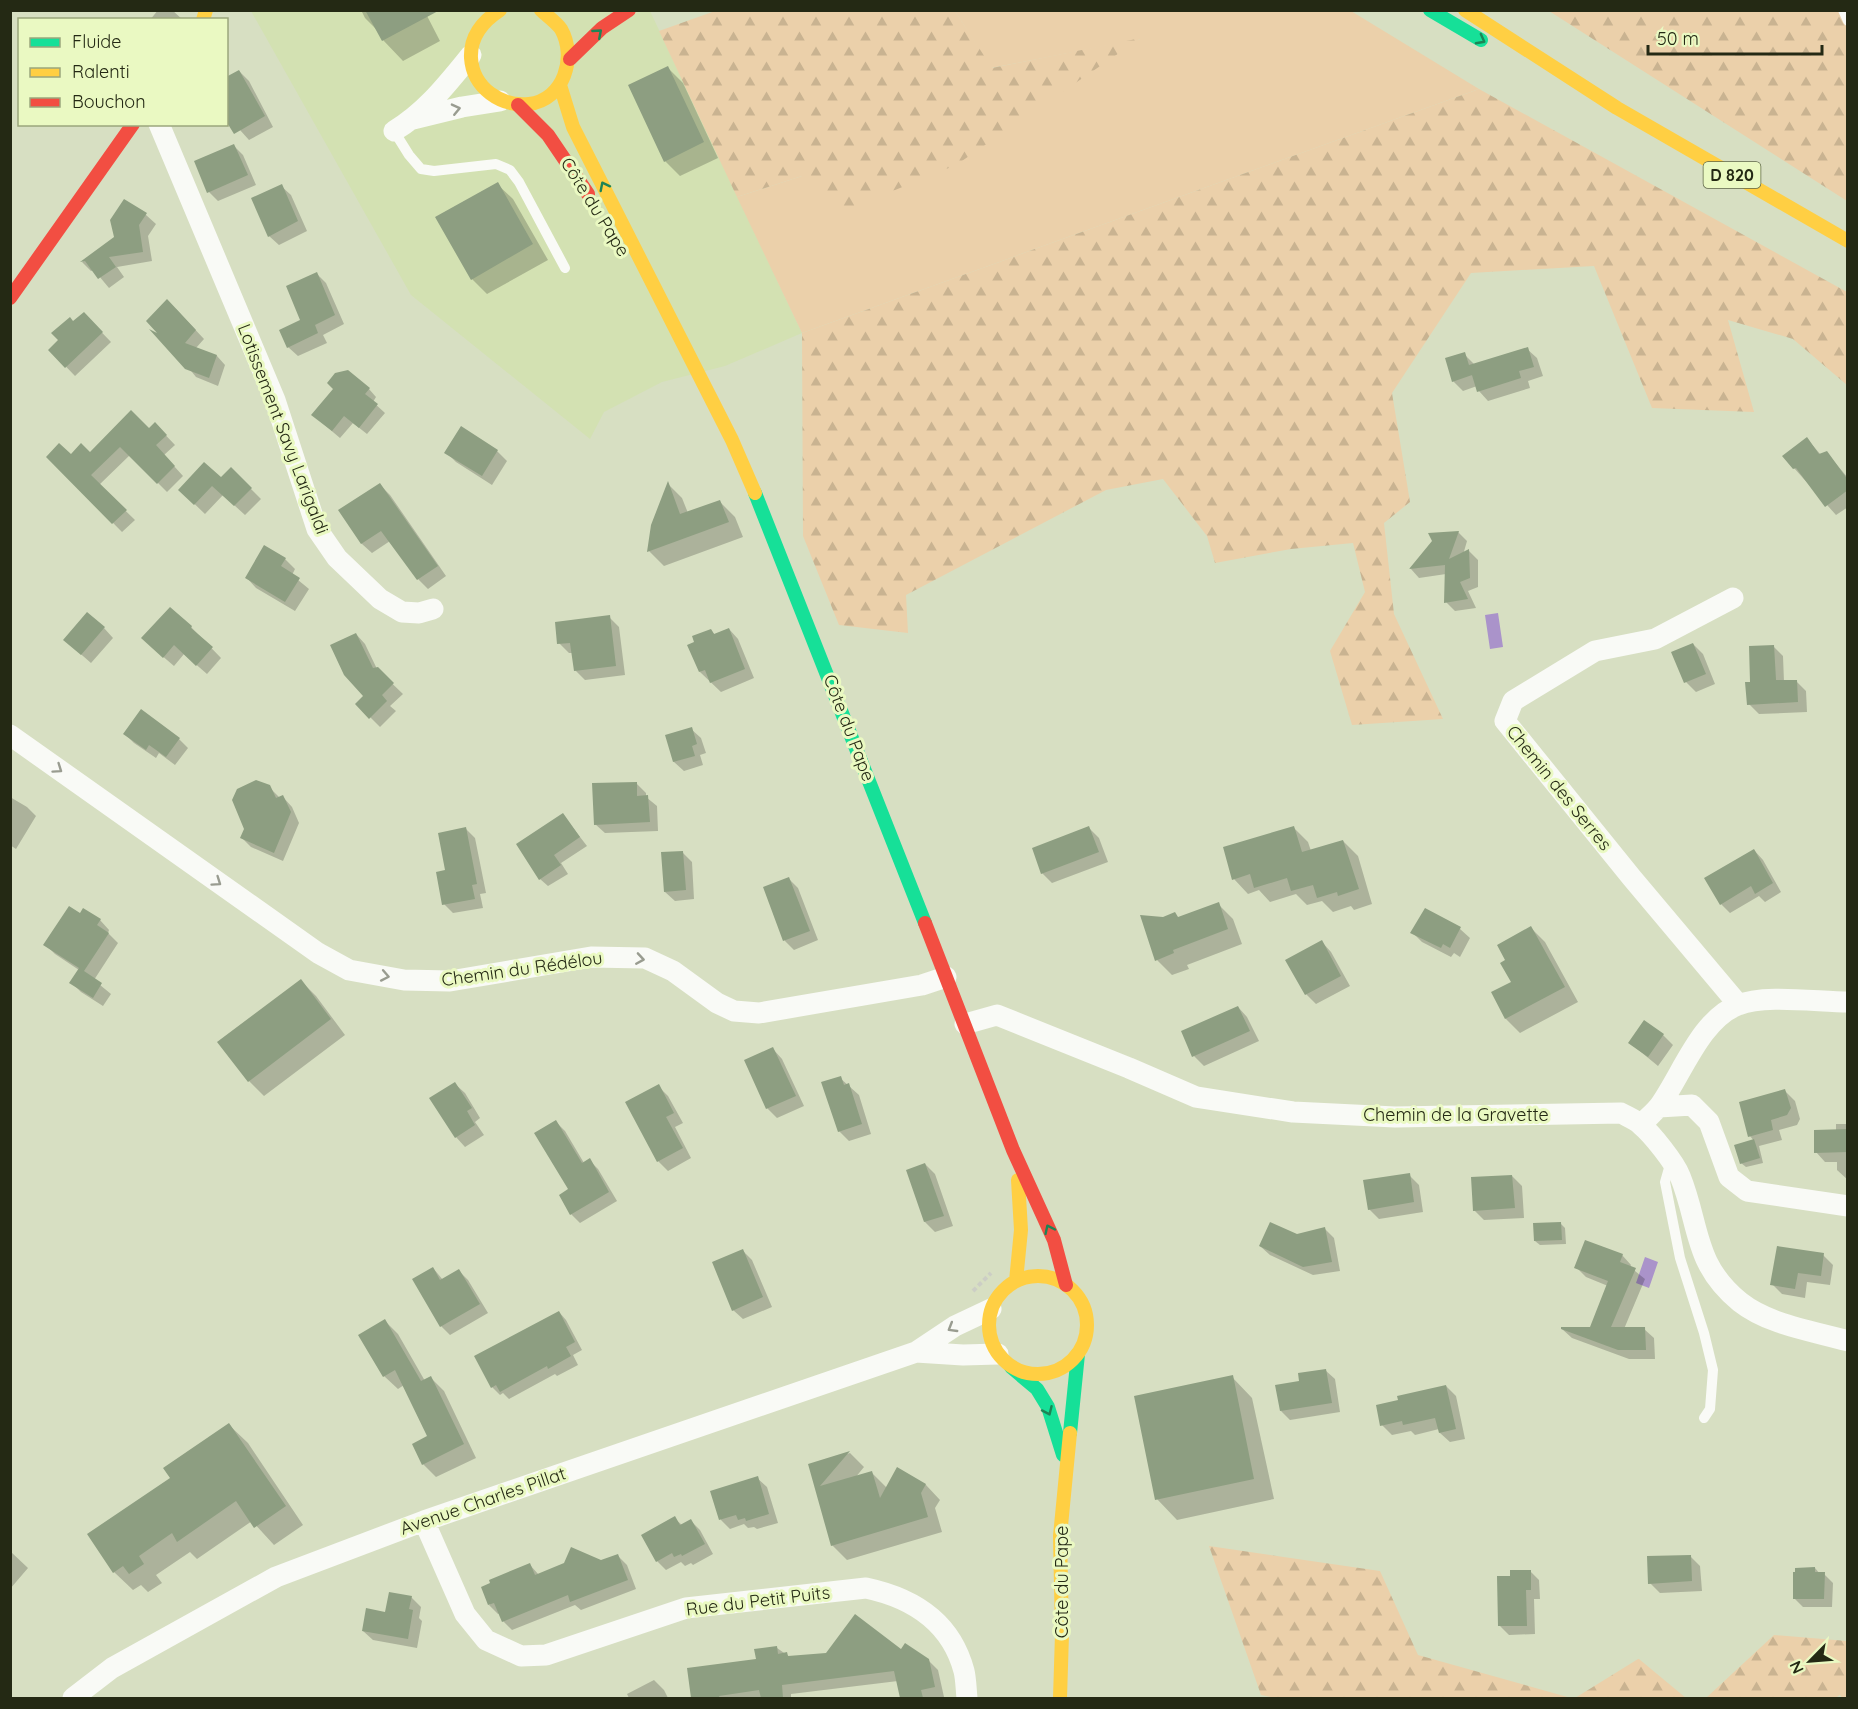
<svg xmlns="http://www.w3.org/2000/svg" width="1858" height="1709" viewBox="0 0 1858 1709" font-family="Quicksand,sans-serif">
  <defs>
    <pattern id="forest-firs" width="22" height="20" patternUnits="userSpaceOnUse" patternTransform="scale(1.5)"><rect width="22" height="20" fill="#ebd0aa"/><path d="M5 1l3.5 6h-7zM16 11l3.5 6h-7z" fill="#c9b391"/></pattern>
  </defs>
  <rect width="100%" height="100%" fill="#d7dfc2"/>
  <path fill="#d3e1b2" d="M251,11h399l152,322 -77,33 -63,16 -58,30 -14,27 -179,-144z"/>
  <path fill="#ebd0aa" d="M955,11h396l128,78 -677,244 -65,-136 65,-21 338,-137 -149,29z"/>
  <path fill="url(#forest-firs)" d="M715,11h240l37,57 149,-30 -185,127 -112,46 -42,-35 -65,21 -78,-166z
    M1549,11h298v190z
    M1479,89l368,203v93l-54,-46 -65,-19 26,92 -102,-4 -58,-142 -123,7 -79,120 18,109 -26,21 10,91 49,105 -91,6 -22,-74 35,-59 -12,-49 -62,6 -76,14 -8,-27 -44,-57 -57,11 -200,105 2,38 -69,-8 -36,-89 -1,-203z
    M1209,1546l171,25 38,84 153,43h-295l-15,-3z
    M1774,1635l73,6v57h-5l-2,-3 -5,3h-129z
    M1639,1659l47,39h-111l63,-39z"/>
  <path fill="#aa93ca" d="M1498,613l5,34 -13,2 -5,-34z
    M1645,1257l13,5 -9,26 -13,-5z"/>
  <path fill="#0003" d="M158,10h14l11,10h-33z
    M361,10h63l16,31 -37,20 -20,-21 -5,-9 -13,-13z
    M668,68l15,15 35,75 -38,18 -15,-15z
    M239,71l10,10 24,46 -24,13 -9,-10z
    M234,146l9,9 13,30 -38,16 -9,-9z
    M497,184l16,15 35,61 -61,34 -15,-15z
    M281,186l10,9 16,36 -28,14 -10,-9z
    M125,201l21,14 10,9 -8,12 4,25 -35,6 7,10 -15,11 -15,-18 -3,1 -9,-9 33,-24z
    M317,274l9,9 18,41 -21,11 4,8 -29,13 -10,-9 14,-27z
    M176,309l28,30 -8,9 21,8 8,9 -7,21 -22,-9 -33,-41z
    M84,314l27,28 -36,34 -25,-26z
    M1527,349l10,9 6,18 -15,5 2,7 -42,13 -9,-10 -2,-5 -14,5 -10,-10 11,-27 11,11z
    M335,389h34l7,8 -3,5 12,11 -18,21 -14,-11 -13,15 -19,-16z
    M155,424l20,21 -11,10 19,21 -16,16 -37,-37 -31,30 36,35 -13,12 -74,-75 42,-3 59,-24z
    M1807,439l14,16 6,-2 21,25v29l-12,8 -42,-47z
    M497,451l10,10 -15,24 -36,-23 -10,-10z
    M231,469l30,30 -16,16 -22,-20 -18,19 -25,-24 41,-11z
    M668,484l14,14 6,15 32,-11 15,15 8,20 -79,29 -15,-15 4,-26z
    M380,485l10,10 56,81 -18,13 -10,-10 -28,-38 -18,12 -10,-9 -22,-33z
    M1458,532l9,9 -4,14 6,-4 9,9v27l-10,4 8,17 -21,3 -9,-9v-28l-27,4 -8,-9 23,-28z
    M264,547l21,12 10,10 -3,6 17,14 -14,22 -39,-23 -9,-10z
    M609,617l10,10 6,48 -40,5 -10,-10 -2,-17h-4l-10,-10z
    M191,627l30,31 -14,16 -23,-20 -10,12 -21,-18z
    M104,628l9,10 -22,25 -16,-14z
    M729,629l9,10 16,39 -33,14 -21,-20 11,-42 4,5z
    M356,634l9,10 12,25 26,25 -13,12 6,5 -16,16 -23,-23 8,-8z
    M1693,644l10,10 12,30 -19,8 -10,-10z
    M1773,646l10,10 1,26 12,-1 10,10 1,21 -48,2 -10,-10 3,-21z
    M691,729l10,9 5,15 -6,2 3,10 -19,6 -10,-9 -7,-26z
    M125,734l54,5 9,9 -13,17 -16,-12 -3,5 -22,-15z
    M636,783l10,10v4l11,9 1,25 -53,2 -10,-9z
    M269,787l11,11 3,-1 9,10 7,16 -16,38 -32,-14 -9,-9z
    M10,797l17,10 9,9 -20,33 -6,-4z
    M563,815l24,31 -26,17 7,11 -20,12 -8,-7z
    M1089,828l10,10 9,24 -56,21 -10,-10z
    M1294,828l14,14 3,9 32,-10 15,15 14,48 -18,6 -3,-4 -18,6 -11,-11 -15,4 -11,-11 -26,8 -11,-12 -11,4 -14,-15z
    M466,829l9,9 11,55 -6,1 3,14 -30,5 -9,-9z
    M1754,850l9,10 18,32 -16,10 -6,-6 -29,17 -9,-9z
    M683,853l9,9 2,37 -19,2 -10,-9z
    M789,879l9,9 20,52 -24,10 -9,-9 -20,-53z
    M1218,904l15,15 9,25 -55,21 2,4 -17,6 -15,-15 22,-42z
    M80,915l20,5 9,10 -1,3 10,10 -24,37 17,14 -8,12 -22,-14 -10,-10 8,-12 -24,-16 -10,-10z
    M1531,928l14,14 33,60 -58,31 -14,-14 -13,-26 20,-11 -6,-22z
    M1460,929l10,9 -10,19 -6,-4 -3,4 -29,-15 -10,-10z
    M1322,942l9,10 19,34 -34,18 -10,-10z
    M301,981l15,15 29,39 -81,61 -15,-15 -30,-38z
    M1238,1007l9,10 12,24 -55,25 -10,-10z
    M1663,1035l10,10 -15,21 -28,-23z
    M773,1049l9,10 22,47 -27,12 -10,-10z
    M840,1078l19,17 12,39 -22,7 -10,-10z
    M455,1084l10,9 15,25 -5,4 9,13 -19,12 -9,-10z
    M658,1086l10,10 15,27 -8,4 16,31 -23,13 -10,-10z
    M1785,1091l10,10 5,18 -3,6 -18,5 3,10 -23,6 4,17 -17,4 -5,-4 13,-22 -4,-5z
    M556,1122l9,9 19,32 5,-3 9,9 19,32 -37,22 -9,-9 -1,-24z
    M1836,1124h12v56l-11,-10v-8h-12l-9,-10 20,-21z
    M925,1164l10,10 18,52 -18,6 -10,-10 -17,-51z
    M1409,1175l10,10 4,27 -44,7 -10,-10z
    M1512,1176l10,10 2,32 -40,2 -10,-10z
    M1561,1224l4,4 1,16 -26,1 -5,-4z
    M1325,1229l9,9 6,33 -27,4 -43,-20 -10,-9z
    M743,1251l9,9 20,47 -29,12 -10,-9z
    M1622,1255l9,10 -1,2 15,12 -21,50h20l10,9 1,21h-26l-57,-21 -10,-9 29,-1 17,-42 -22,-9 -10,-10z
    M1823,1255l10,10 -3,20 -23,-3 -2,16 -23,-4 -10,-10z
    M433,1268l10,12 16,-9 9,9 20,33 -38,22 -9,-9z
    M559,1312l7,8 16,30 -9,5 5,10 -21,11 -2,-2 -46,25 -6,-6 -3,2 -8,-8z
    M385,1321l13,13 27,47 6,-3 13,13 32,67 -40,19 -13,-13 6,-27 -25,-52 -6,4 -14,-13z
    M1325,1370l10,9 5,33 -50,8 -9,-9 20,-29z
    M1232,1377l20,21 22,101 -97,21 -20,-21z
    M1446,1386l10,10 9,43 -15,3 -10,-9 -1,-4 -24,6 -4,-4 -19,4 -10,-10 18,-24z
    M229,1425l19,18 55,82 -29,20 -22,-24 -55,38 -7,-7 -34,23 6,8 -14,9 -7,-7 -8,5 -19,-18 58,-94z
    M850,1453l14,14 -9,11 17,-5 15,15 11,-19 28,16 14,15 -5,8 7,24 -95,28 -15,-15 -22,-79z
    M757,1478l10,9 11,36 -21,6 -3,-2 -6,1 -4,-4 -14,5 -9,-9 -9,-28z
    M674,1518l8,7 9,-4 9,9 13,24 -20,11 -2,-2 -6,3 -4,-4 -15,8 -9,-9z
    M10,1551l18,17 -18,21z
    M617,1555l10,10 9,24 -55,21 -6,-5 -63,25 -9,-9 -3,-8 -2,1 -9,-9 41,-40 9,10 62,-14z
    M1690,1556l10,10 2,25 -42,2 -10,-10z
    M1815,1568l5,6h4l9,9 -1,24h-29l-9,-9z
    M1530,1571l9,9 1,19h-6l1,35 -26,1 -9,-9z
    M411,1597l10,10 -2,11 3,3 -5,27 -44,-8 -10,-9z
    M777,1648l13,9 111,-6 27,9 10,10 6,27 -43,1 -3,-17 -107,13v4h-99l-3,-29 68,-8z
    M654,1680l10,10 4,8h-39l-2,-4z"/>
  <path fill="#8d9e81" d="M365,10h75l-58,31z
    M668,66l36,76 -40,20 -36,-77z
    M239,70l26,46 -31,18 -8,-13v-44z
    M234,144l14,31 -41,18 -13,-32z
    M498,182l35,62 -62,36 -36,-63z
    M282,184l16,37 -30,16 -17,-39z
    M124,199l23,14 -8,12 4,27 -34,5 7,10 -18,12 -13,-18 -5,1 34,-25 -4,-17z
    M317,272l18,43 -20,10 3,8 -31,15 -8,-18 21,-10 -14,-34z
    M167,299l29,31 -11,13 32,12 -8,23 -24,-9 -36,-40 8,4 -11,-12z
    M84,312l19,20 -38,36 -17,-18 10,-10 -7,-7 19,-16 3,4z
    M1528,347l6,20 -15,4 2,7 -44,14 -8,-27z
    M1465,352l7,23 -20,7 -7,-24z
    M348,370l22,18 -5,6 13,10 -19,24 -15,-12 -12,15 -21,-16 22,-26 -6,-6 8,-10z
    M131,410l18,18 6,-6 12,13 -11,10 19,21 -18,18 -37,-37 -29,28 36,35 -15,14 -66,-67 13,-14 12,11 10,-11 9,9z
    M461,426l37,24 -16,26 -38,-23z
    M1807,437l12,17 8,-3 21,29v10l-23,17 -29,-39 -3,1 -11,-13z
    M204,462l17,15 10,-10 21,21 -18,18 -22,-20 -18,19 -16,-15z
    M668,481l12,33 40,-14 9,22 -82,30 4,-27z
    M380,483l58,83 -21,14 -36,-49 -20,13 -23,-34z
    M1459,531l-10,28 20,-10 1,29 -10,4 8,17 -24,4 1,-38 -36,4 23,-28 -4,-8z
    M264,545l22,13 -5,8 19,12 -15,24 -40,-24z
    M170,607l22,19 -1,2 22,19 -17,19 -22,-21 -11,13 -22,-20z
    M87,612l18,15 -24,28 -18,-15z
    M610,615l6,51 -42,5 -4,-28 -13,1 -2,-22z
    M729,628l16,41 -35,14 -5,-13 -6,2 -12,-27 7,-3 -2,-6 19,-7 3,5z
    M356,633l17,35 5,-1 16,16 -12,12 5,6 -18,18 -14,-15 8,-8 -19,-21 -14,-30z
    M1693,643l13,31 -22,9 -13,-31z
    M1774,645l2,35h21l1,22 -51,3 -2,-23h5l-1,-36z
    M141,709l39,29 -14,19 -17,-12 -3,5 -23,-16z
    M692,727l5,17 -5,2 3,10 -22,6 -8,-27z
    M256,780l14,5 6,13 7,-3 8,17 -17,41 -34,-15 4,-9 -12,-29 5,-11z
    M637,782v14l11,-1 2,27 -56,3 -2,-42z
    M563,813l17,24 -26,18 7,10 -22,15 -23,-36z
    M1089,826l10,26 -58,22 -9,-26z
    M1294,826l8,26 41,-12 16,49 -21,7 -1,-4 -20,6 -4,-13 -22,6 -4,-13 -33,10 -4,-14 -18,6 -9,-33z
    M466,827l11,57 -5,1 3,14 -33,6 -6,-33 9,-2 -7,-37z
    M1754,849l19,34 -18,11 -4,-8 -31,19 -16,-27z
    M683,851l3,39 -22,2 -3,-40z
    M789,877l21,54 -27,10 -20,-54z
    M1219,902l9,27 -55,21 1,3 -19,8 -15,-46 23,2 12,-5 3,5z
    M69,906l11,7 3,-5 18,11 -4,6 12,8 -25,38 18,12 -9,15 -24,-15 10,-15 -36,-23z
    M1425,908l36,19 -11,21 -7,-4 -2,4 -31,-15z
    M1531,926l34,61 -60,32 -14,-27 20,-10 -11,-19 5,-3 -8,-15z
    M1322,940l19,36 -36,19 -20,-35z
    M301,979l30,40 -83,63 -31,-40z
    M1238,1006l12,25 -58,26 -11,-26z
    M1644,1020l20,14 -16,23 -20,-14z
    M773,1047l23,49 -30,13 -22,-49z
    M841,1076l3,9 5,-2 13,41 -24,8 -17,-50z
    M455,1082l17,26 -5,3 8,14 -20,13 -26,-40z
    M659,1084l15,29 -8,4 17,31 -26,14 -32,-60z
    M1785,1089l6,19 -4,7 -16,5 2,10 -25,7 -9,-35z
    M556,1120l26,43 8,-5 19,34 -39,23 -11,-20 9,-6 -34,-56z
    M1848,1129v23l-34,1v-23z
    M1754,1139l6,19 -20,6 -6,-19z
    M925,1163l19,53 -20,6 -18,-52z
    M1410,1173l4,29 -46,8 -5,-30z
    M1512,1175l3,33 -42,3 -2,-34z
    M1270,1222l27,12 28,-7 7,35 -29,5 -44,-21z
    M1561,1222l1,18 -28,1 -1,-18z
    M1585,1240l38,14 -3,8 16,6 -25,59h34l1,23h-28l-57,-21v-2h29l18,-46 -34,-13z
    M1777,1246l47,7 -3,23 -23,-3 -3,16 -25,-4z
    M743,1249l20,48 -31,14 -20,-49z
    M433,1267l7,13 19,-11 21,35 -40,23 -28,-48z
    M559,1311l16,31 -9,5 5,9 -23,13 -1,-3 -47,26 -4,-7 -5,3 -17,-32z
    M385,1319l36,62 10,-5 33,68 -42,21 -10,-21 15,-8 -32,-66 -12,7 -25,-42z
    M1326,1369l6,34 -52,8 -5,-26 24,-4 -1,-8z
    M1233,1375l21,104 -99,21 -21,-104z
    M1446,1385l10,44 -17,4 -4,-15 -32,7 -1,-4 -22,5 -4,-21 22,-5 -1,-4z
    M229,1423l57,83 -32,22 -18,-27 -59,41 -5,-9 -33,23 5,8 -15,10 -6,-8 -10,7 -26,-39 83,-56 -7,-10z
    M850,1451l-30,35 52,-15 8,27 17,-31 29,17 -5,9 7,24 -97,29 -23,-82z
    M758,1476l11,38 -23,7 -1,-3 -7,2 -2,-5 -17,5 -9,-29z
    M675,1516l5,9 11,-6 14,25 -23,12 -1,-2 -7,3 -2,-4 -16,9 -15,-27z
    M571,1547l30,13 17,-6 10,26 -58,22 -2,-7 -66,27 -8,-19 -6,2 -7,-18 9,-4 -1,-3 41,-17 5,12 29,-12z
    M1691,1555l1,26 -44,3 -1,-28z
    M1815,1567v5h10l-1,27h-31v-27h2v-4z
    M1510,1570h21v20h-5l1,36h-29l-1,-50h13z
    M389,1592l23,4 -3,13 4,1 -5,29 -46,-8 4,-23 19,4z
    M855,1614l46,35 4,-6 24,16 6,28 -14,3 2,8h-23l-6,-27 -112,14 1,13h-22l-2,-8 -40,6 1,2h-29l-4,-30 69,-9 -2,-10 23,-3 1,8 9,-2 1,4 38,-3z"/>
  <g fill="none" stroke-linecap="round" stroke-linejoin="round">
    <path stroke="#cccec5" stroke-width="4" stroke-dasharray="4.5 3" stroke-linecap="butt" d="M973,1291l18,-18"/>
    <path stroke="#f9faf6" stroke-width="10" d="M1843,10l5,11
      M394,131l15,24 12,14 13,2 62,-7 14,6 9,12 46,86
      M1671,1161l-6,21 15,76 24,75 9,37 -3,39 -6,9"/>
    <path stroke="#f9faf6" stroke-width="21" d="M413,119l49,-12 38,-6
      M159,124l116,276 42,129 20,29 43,41 22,13 17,1 14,-4
      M394,131c32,-19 54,-48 77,-76
      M1733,598l-78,41 -60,12 -82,50 -8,20 127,157 106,126
      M10,735l308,218 31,17 55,10 46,1 141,-24 54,1 28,13 44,32 17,8 25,2 163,-28 24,-8
      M965,1024l32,-9 132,53 67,29 97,15 102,5 226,-4c7,4 15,7 20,12 11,9 34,38 39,51 20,49 13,88 60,126 29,23 73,29 108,39
      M1659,1107l33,-2 17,17 20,55 18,14 101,15
      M1641,1125c6,-7 14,-13 19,-20 22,-31 41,-86 78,-100 26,-11 80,-3 110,-3
      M916,1352l47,3 35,-1
      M424,1521l41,93 21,26 35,16 25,-1 140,-47 180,-20c47,10 85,34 98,83 2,8 2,18 3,27
      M73,1698l39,-30 164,-91 148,-56 492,-169 39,-26 36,-17"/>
    <path stroke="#16e098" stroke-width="14" d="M1430,10l51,30
      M755,493l170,430
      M1011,1367l26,22 11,18 15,48
      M1070,1433l8,-79"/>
    <path stroke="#ffcf43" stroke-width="14" d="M500,10c-17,11 -30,27 -29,48 2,30 30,49 58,46 35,-4 48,-47 32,-75 -5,-7 -14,-13 -20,-19
      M1465,10l152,98 231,133
      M203,20l3,-10
      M560,85l13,42 159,313 23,53
      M989 1325a49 49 0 1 1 98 0a49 49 0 1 1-98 0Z
      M1016,1281l5,-51 -3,-50
      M1060,1698l2,-64 -2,-98 10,-103"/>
    <path stroke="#f24e42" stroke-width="14" d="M570,59l32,-31 27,-18
      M518,105l30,30 40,59
      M10,298l123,-174
      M925,923l88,227 41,90 12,45"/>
  </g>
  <defs><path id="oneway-chevron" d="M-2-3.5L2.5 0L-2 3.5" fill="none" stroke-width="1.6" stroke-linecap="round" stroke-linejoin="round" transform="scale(1.5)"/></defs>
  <g stroke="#1d8456">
    <use href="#oneway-chevron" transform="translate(598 33) rotate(-41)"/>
    <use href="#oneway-chevron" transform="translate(1481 40) rotate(28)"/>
    <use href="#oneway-chevron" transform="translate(604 186) rotate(-117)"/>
    <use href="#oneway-chevron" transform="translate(1049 1229) rotate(-115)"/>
    <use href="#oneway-chevron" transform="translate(1048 1411) rotate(66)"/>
  </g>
  <g stroke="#999c90">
    <use href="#oneway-chevron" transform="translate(456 109) rotate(-13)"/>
    <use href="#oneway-chevron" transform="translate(58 769) rotate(35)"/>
    <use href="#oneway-chevron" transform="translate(217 882) rotate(35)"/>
    <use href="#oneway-chevron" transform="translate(640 959) rotate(9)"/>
    <use href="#oneway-chevron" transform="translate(385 976) rotate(11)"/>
    <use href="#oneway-chevron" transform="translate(952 1328) rotate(149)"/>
  </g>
  <g text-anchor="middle" stroke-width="6" stroke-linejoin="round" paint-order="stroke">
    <rect fill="#eaf9c2" stroke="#5f6748" stroke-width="1.5" x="1703.5" y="162" width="57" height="26" rx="4.5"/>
    <g font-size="16" font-weight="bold" fill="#242914">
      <text x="1732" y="181">D 820</text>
    </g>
    <g font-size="18" fill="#242914" stroke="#eaf9c2">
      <text transform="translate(595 207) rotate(58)" y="6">Côte du Pape</text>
      <text transform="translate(283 429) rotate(69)" y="6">Lotissement Savy Larigaldi</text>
      <text transform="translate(849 728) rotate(69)" y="6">Côte du Pape</text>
      <text transform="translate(1559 788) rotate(51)" y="6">Chemin des Serres</text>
      <text transform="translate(522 969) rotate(-8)" y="6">Chemin du Rédélou</text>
      <text x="1456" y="1121">Chemin de la Gravette</text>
      <text transform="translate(483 1501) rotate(-19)" y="6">Avenue Charles Pillat</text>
      <text transform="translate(1062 1582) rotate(-90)" y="6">Côte du Pape</text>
      <text transform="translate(758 1601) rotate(-7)" y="6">Rue du Petit Puits</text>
    </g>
  </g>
  <rect width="1858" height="1709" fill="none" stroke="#242914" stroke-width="24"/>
  <rect x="18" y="18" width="210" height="108" fill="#eaf9c2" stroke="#9ba67c" stroke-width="1.5"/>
  <rect x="30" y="38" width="30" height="9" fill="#16e098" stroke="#9ba67c" stroke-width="1.5"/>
  <text x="72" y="48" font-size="18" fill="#242914">Fluide</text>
  <rect x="30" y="68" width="30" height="9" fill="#ffcf43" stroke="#9ba67c" stroke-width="1.5"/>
  <text x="72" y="78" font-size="18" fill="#242914">Ralenti</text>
  <rect x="30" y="98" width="30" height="9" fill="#f24e42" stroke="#9ba67c" stroke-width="1.5"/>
  <text x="72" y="108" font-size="18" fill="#242914">Bouchon</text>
  <g transform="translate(1810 1661) rotate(245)" stroke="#eaf9c2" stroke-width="4.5" paint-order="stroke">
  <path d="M0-4.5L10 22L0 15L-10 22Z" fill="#242914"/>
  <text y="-9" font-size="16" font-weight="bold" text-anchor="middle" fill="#242914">N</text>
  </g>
  <path d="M1648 45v9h174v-9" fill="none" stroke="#242914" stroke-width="3"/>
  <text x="1657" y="45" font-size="18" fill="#242914" stroke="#eaf9c2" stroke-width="4.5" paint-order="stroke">50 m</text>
</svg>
